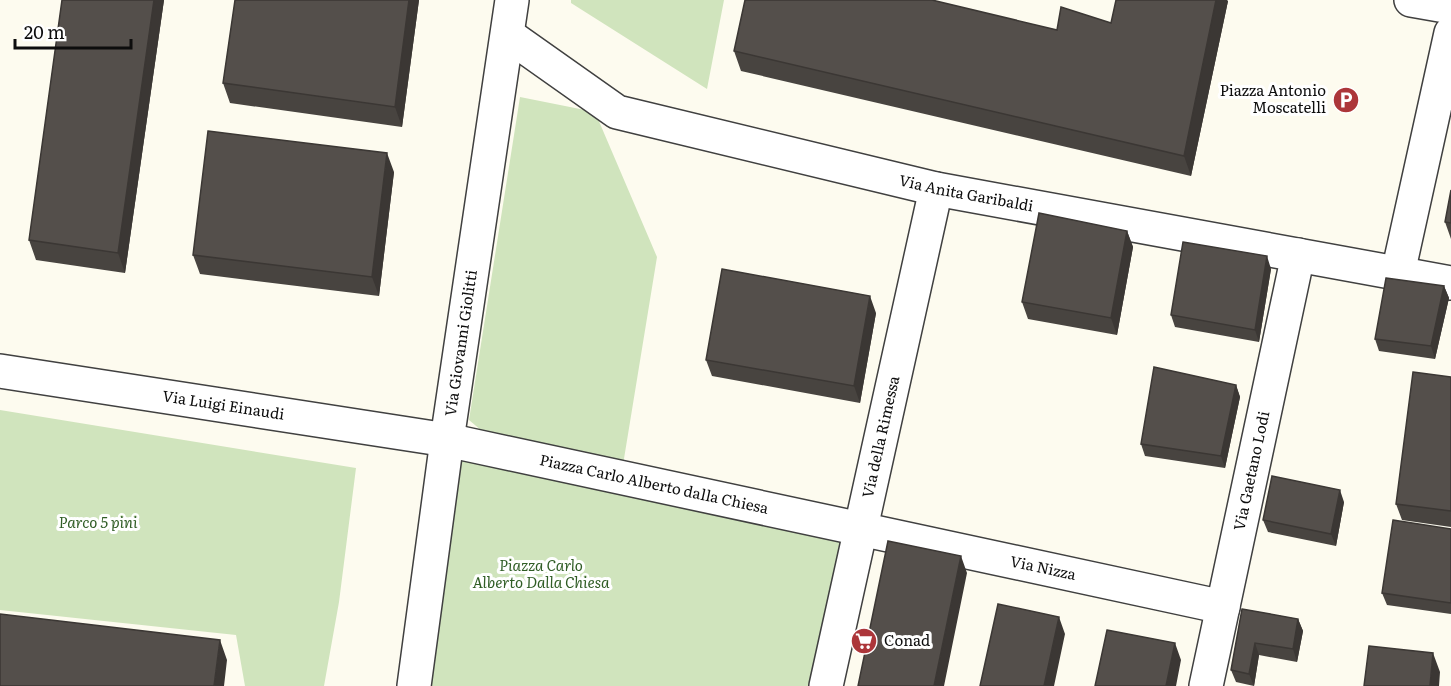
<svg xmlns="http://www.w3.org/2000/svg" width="1451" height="686" viewBox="0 0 1451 686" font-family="Literata,serif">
  <rect width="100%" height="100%" fill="#fdfbef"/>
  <path fill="#d0e4bd" d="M571,0h153l-17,89 -136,-86z
    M520,97l75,15 62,145 -36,220 241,53 -36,156h-412l33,-246 61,13 -39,-33z
    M0,410l356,58 -17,134 -15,84h-79l-9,-51 -236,-25z"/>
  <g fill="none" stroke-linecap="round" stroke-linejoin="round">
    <defs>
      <g id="minor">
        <path d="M1411,0l40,7"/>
        <path id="s1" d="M508,35l109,77 319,77 515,94"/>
        <path d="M1398,273l53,-240"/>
        <path id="s2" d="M0,371l447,69 776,167"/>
        <path id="s3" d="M414,686l33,-246 65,-440"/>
        <path id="s4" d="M826,686l110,-497"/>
        <path id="s5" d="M1206,686l92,-431"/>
      </g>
    </defs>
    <use href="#minor" stroke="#404040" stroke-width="36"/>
    <use href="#minor" stroke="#fff" stroke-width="33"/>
  </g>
  <path fill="#484440" d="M62,0h102l-39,273 -89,-13 -7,-20z
    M235,0h184l-17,127 -172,-24 -7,-20z
    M1228,1l-37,175 -450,-105 -7,-20 323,-21 54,-7z
    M394,172l-15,124 -179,-22 -7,-19z
    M1451,190v49l-6,-17z
    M1127,231l6,16 -16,88 -89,-16 -6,-17z
    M1271,269l-12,73 -84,-15 -4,-12z
    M1444,286l5,12 -14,61 -56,-8 -4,-12z
    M876,313l-16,90 -148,-27 -6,-16z
    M1451,377v150l-49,-7 -6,-16z
    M1236,385l4,12 -15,71 -80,-12 -4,-12z
    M1344,502l-8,44 -68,-14 -5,-12z
    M1451,529v85l-64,-9 -5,-12z
    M1242,609l56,10 5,12 -6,31 -38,-7 -5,31 -18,-4 -5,-12z"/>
  <path fill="#3b3734" d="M154,0h10l-39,273 -7,-20z
    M409,0h10l-17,127 -7,-20z
    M1216,0h11l1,1 -37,175 -7,-20z
    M387,153l7,19 -15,124 -7,-19z
    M1127,231l6,16 -16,88 -6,-17z
    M1267,256l4,13 -12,73 -4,-12z
    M1444,286l5,12 -14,61 -4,-13z
    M870,296l6,17 -16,90 -6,-17z
    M1236,385l4,12 -15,71 -4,-12z
    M1340,490l4,12 -8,44 -5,-12z
    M961,556l6,17 -23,113h-10z
    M1059,617l6,17 -11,52h-10z
    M1298,619l5,12 -6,31 -4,-13z
    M220,640l7,20 -3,26h-10z
    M1175,643l6,17 -5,26h-10z
    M1255,643l4,12 -5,31 -5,-12z
    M1433,653l7,19 -1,14h-9z"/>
  <path fill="#544f4b" stroke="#3b3734" stroke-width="1.5" d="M62,0h92l-36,253 -89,-13z
    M235,0h174l-14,107 -172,-24z
    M745,0h187l125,30 4,-23 50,16 5,-23h100l-32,156 -450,-105z
    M208,131l179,22 -15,124 -179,-22z
    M1451,190v33l-6,-1z
    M1039,213l88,18 -16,87 -89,-16z
    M1183,242l84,14 -12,74 -84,-15z
    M722,269l148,27 -16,90 -148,-26z
    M1386,278l58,8 -13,60 -56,-7z
    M1154,367l82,18 -15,71 -80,-12z
    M1413,372l38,5v134l-55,-7z
    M1272,476l68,14 -9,44 -68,-14z
    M1393,520l58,9v74l-69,-10z
    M888,541l73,15 -27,130h-76z
    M998,604l61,13 -15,69h-64z
    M1242,609l56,10 -5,30 -38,-6 -6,31 -18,-4z
    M0,614l220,26 -6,46h-214z
    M1107,630l68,13 -9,43h-71z
    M1369,646l64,7 -3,33h-66z"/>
  <defs>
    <symbol id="parking-disc" viewBox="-11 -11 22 22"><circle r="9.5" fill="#ac363a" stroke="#fff"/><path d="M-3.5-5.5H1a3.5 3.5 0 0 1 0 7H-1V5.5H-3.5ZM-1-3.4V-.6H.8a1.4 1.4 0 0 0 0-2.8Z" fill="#fff"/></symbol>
    <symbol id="supermarket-disc" viewBox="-11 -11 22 22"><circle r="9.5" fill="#ac363a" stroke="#fff"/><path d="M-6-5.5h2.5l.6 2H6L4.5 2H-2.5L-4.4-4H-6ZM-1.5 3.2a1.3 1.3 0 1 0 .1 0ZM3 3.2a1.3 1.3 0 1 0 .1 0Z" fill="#fff"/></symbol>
  </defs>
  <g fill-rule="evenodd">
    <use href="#parking-disc" x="1331" y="85" width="30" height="30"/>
    <use href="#supermarket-disc" x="849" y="626" width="30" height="30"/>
  </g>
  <g text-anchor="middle" stroke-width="6" stroke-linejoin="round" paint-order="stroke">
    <g font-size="15" fill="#0d0d0d" stroke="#fff" text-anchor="end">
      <text x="1326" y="96">Piazza Antonio<tspan x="1326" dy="17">Moscatelli</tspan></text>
      <text x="884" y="646" text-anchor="start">Conad</text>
    </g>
    <g font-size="15" fill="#0d0d0d" stroke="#fff">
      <text dy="5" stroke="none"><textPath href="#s1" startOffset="492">Via Anita Garibaldi</textPath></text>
      <text dy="5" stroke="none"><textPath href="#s3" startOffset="346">Via Giovanni Giolitti</textPath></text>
      <text dy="5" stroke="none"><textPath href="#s2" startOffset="226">Via Luigi Einaudi</textPath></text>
      <text dy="5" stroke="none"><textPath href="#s4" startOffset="255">Via della Rimessa</textPath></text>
      <text dy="5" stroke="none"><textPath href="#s5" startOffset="220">Via Gaetano Lodi</textPath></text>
      <text dy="5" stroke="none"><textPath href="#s2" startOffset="664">Piazza Carlo Alberto dalla Chiesa</textPath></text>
      <text dy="5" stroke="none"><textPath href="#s2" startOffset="1062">Via Nizza</textPath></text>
    </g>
    <g font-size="15" font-style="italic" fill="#305d25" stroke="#fff">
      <text x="98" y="528">Parco 5 pini</text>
      <text x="541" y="571">Piazza Carlo<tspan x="541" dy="17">Alberto Dalla Chiesa</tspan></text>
    </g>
  </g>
  <path d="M15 39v9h116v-9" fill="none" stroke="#0d0d0d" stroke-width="3"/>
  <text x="24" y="39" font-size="18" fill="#0d0d0d" stroke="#ffffff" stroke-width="4.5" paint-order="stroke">20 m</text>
</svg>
